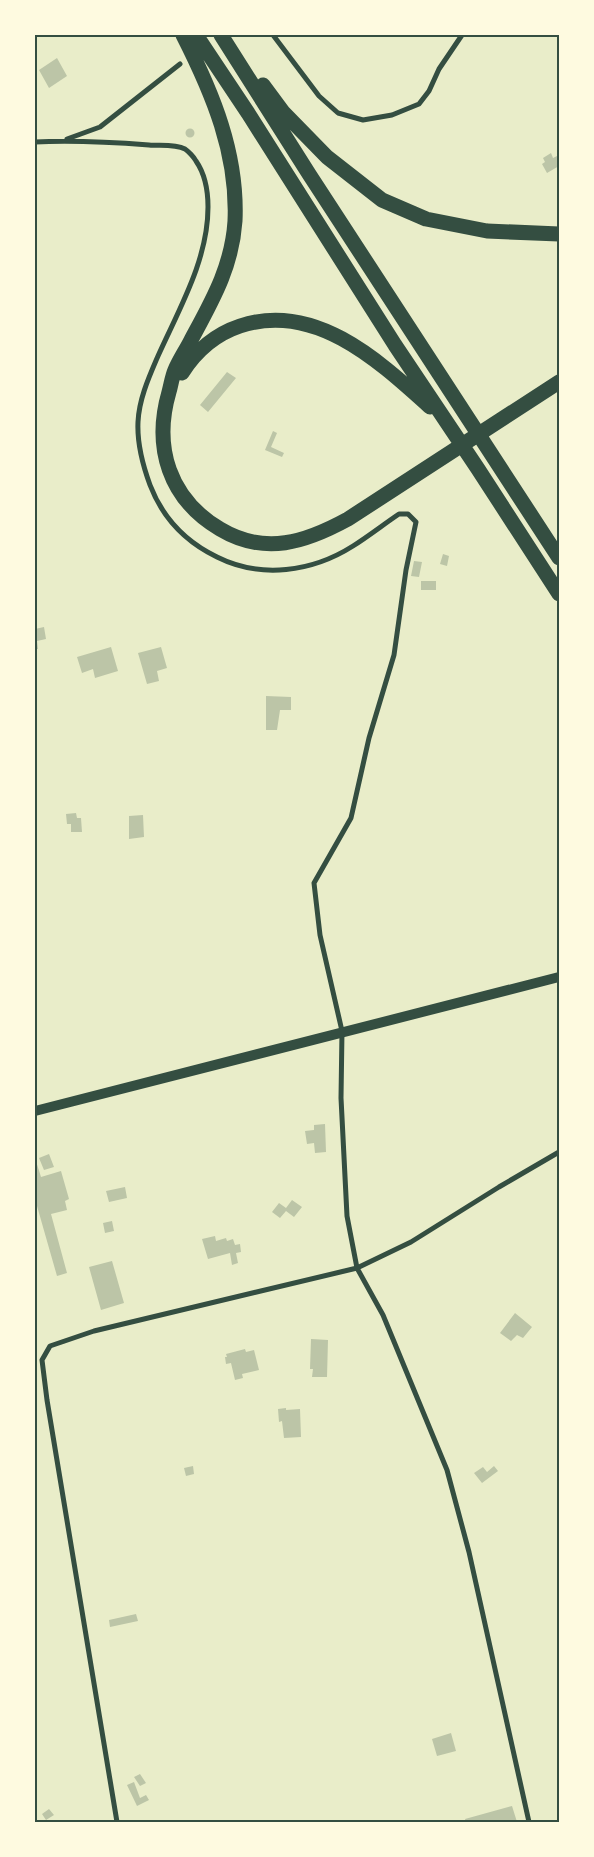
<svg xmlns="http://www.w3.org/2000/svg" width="594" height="1857" viewBox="0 0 594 1857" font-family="Mulish,sans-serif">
  <rect width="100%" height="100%" fill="#e9edc9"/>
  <path fill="#bcc5a7" d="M57,58l10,18 -18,12 -10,-18z
    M185.5 133a4.5 4.5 0 1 1 9 0a4.5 4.5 0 1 1-9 0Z
    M551,153l2,5 6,-3v11l-12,7 -5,-9 3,-2 -2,-4z
    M227,372l9,6 -28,34 -8,-7z
    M273,431l4,2 -6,14 13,6 -2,4 -17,-7z
    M443,554l6,2 -2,10 -7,-2z
    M414,561l8,1 -3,15 -8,-1z
    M421,581h15v9h-15z
    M44,627l2,12 -9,2 1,8h-3v-20z
    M111,647l7,24 -23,7 -2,-9 -11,4 -5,-16z
    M161,647l6,21 -10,3 2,10 -12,3 -9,-31z
    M266,696l25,1v13h-11l-3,20h-11z
    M76,813l1,5h4l1,14h-11v-8h-4l-1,-10z
    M143,815l1,22 -15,2v-23z
    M325,1124l1,28 -11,1 -1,-10 -7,1 -2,-13 9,-1v-5z
    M49,1154l5,13 -10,3 -5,-12z
    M35,1158l6,19 20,-6 8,28 -4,2 2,9 -16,4 16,59 -10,3 -22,-77z
    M125,1187l2,11 -18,4 -3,-11z
    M292,1200l10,7 -8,10 -8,-6 -6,7 -8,-6 7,-9 7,5z
    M112,1221l2,10 -9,2 -2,-10z
    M215,1236l1,5 10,-3 1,3 6,-2 2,6 5,-1 1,8 -5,1 2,10 -6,2 -2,-12 -22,6 -6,-20z
    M112,1261l12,42 -23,7 -12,-43z
    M515,1313l17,14 -9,11 -6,-3 -6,6 -11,-8z
    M311,1339l17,1 -1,37h-15l1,-8h-3z
    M245,1349l1,3 8,-2 5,20 -17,4 1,4 -8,2 -4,-17 -5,1 -1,-7h2l-1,-3z
    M286,1408v2l14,-1 1,28 -17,1 -2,-17 -3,1 -1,-13z
    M193,1466l1,8 -8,2 -2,-8z
    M494,1466l4,5 -16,12 -8,-10 9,-6 4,5z
    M136,1614l2,7 -28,6 -1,-7z
    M451,1733l5,18 -19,5 -5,-17z
    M140,1774l6,9 -6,3 -6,-9z
    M134,1782l6,16 6,-3 3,5 -12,6 -10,-21z
    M512,1806l5,16h-51l-1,-3z
    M49,1809l5,6 -8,5 -4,-6z"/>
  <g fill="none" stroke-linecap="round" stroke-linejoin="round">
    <path stroke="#344e41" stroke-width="5" d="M273,35l46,61 19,17 25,7 29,-5 27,-11 10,-13 10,-22 23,-34
      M67,139l33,-12 80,-63
      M35,142c38,-2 75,0 114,3 11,1 26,-1 36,4 3,2 9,8 11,12 9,13 12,31 12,46 0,53 -29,102 -50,149 -9,21 -19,43 -20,66 -1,21 5,44 12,63 13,34 36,57 67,72 44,22 95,15 136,-11 16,-10 31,-22 46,-32h9l8,8 -10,48 -12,85 -25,83 -18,80 -37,65 6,52 22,96 -1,67 6,118 10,52 54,-26 88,-55 60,-35
      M117,1822l-70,-422 -5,-40 8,-14 44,-15 263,-63 26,47 64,155 22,82 60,270"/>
    <path stroke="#344e41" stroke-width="10" d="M35,1111l524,-134"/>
    <path stroke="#344e41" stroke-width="15" d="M183,35c30,59 55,119 52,186 -3,46 -23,80 -44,119 -5,10 -12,20 -16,30 -3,7 -4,15 -6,22 -16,55 0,107 51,137 45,27 86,13 128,-10l211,-137
      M196,35l52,78 147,232 83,124 81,125
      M221,35l88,139 250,384
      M263,85l20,27 44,45 55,43 44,19 61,12 72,3
      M182,373c14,-22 34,-39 58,-47 75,-25 139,35 190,81"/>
  </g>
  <rect width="594" height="1857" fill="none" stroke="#fefae0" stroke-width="72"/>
  <rect x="36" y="36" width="522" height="1785" fill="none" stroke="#344e41" stroke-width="2"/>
</svg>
